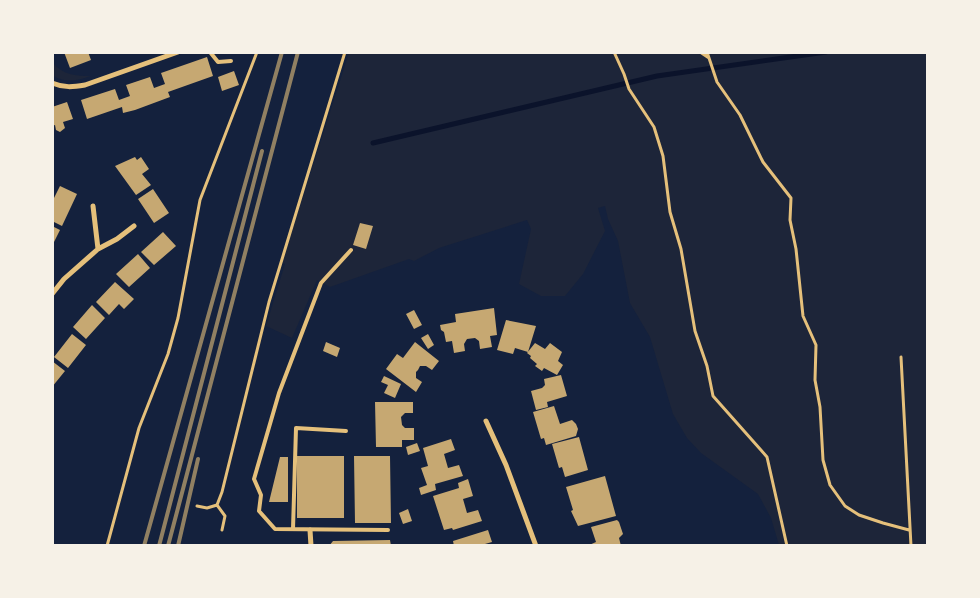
<svg xmlns="http://www.w3.org/2000/svg" width="980" height="598" viewBox="0 0 980 598" font-family="'Source Sans 3',sans-serif">
  <rect width="100%" height="100%" fill="#14213d"/>
  <path fill="#1d2539" d="M349,53h578v492h-148l-8,-27 -13,-24 -57,-41 -14,-15 -14,-24 -23,-77 -20,-34 -12,-62 -10,-22 -3,-13 -7,2 7,23 -22,43 -18,22h-24l-22,-12 12,-55 -4,-9 -88,28 -25,13 -5,-2 -79,28 -13,-7 -25,58 -26,-12 19,-62 -3,-2z
    M53,63c10,12 23,13 38,13 -14,5 -25,7 -38,0z"/>
  <g fill="none" stroke-linecap="round" stroke-linejoin="round">
    <path stroke="#0b132b" stroke-width="5" d="M373,143l284,-67 169,-24"/>
  </g>
  <path fill="#c6a872" d="M64,52h24l3,8 -21,8z
    M207,57l6,19 -45,16 2,5 -35,13 -12,3 -1,-6 -35,12 -6,-19 34,-11 4,11 11,-4 -4,-11 24,-8 4,11 11,-4 -4,-11z
    M234,71l5,14 -17,6 -4,-14z
    M67,102l6,17 -10,3 2,6 -5,4 -4,-2 -1,-5 -3,1v-19z
    M135,157l2,3 4,-3 8,12 -7,5 9,11 -15,10 -21,-29z
    M60,186l17,8 -15,32 -10,-5v-19z
    M153,189l16,24 -15,10 -16,-24z
    M360,223l13,3 -7,23 -13,-4z
    M52,226l8,4 -8,16z
    M163,232l13,14 -22,19 -13,-13z
    M138,254l12,14 -21,19 -13,-13z
    M115,282l19,17 -10,10 -5,-5 -10,11 -13,-13z
    M92,305l13,13 -19,21 -13,-12z
    M494,308l3,27 -7,1 2,11 -12,2 -1,-8 -4,-3 -8,1 -3,5 1,7 -11,2 -2,-12 -6,1 -2,-10 -3,-2 -1,-5 16,-3 -1,-8z
    M414,310l8,15 -8,4 -8,-15z
    M506,320l30,6 -8,26 -13,-4 -2,6 -16,-4z
    M72,334l14,11 -18,23 -14,-11z
    M428,334l6,11 -6,4 -7,-11z
    M326,342l14,6 -3,9 -14,-6z
    M415,342l24,19 -7,9 -6,-4h-6l-2,4 -2,2v6l6,4 -6,10 -30,-23 11,-15 6,4z
    M535,343l10,6 5,-6 12,9 -4,9 5,4 -6,10 -13,-7 -2,3 -7,-5 2,-2 -7,-6 1,-2 -4,-3z
    M52,361l13,10 -13,16z
    M561,375l6,21 -20,6 1,5 -12,3 -5,-19 11,-3 3,-3 -1,-6z
    M384,376l17,8 -6,14 -11,-5 4,-8 -7,-3z
    M375,402h38v11h-8l-4,4 1,8 3,3h9v12h-12v7h-26z
    M554,406l6,18 12,-4 4,4 2,5 -2,7 -30,9 -2,-7 -3,1 -8,-27z
    M579,437l9,33 -23,7 -3,-10 -3,1 -7,-24z
    M451,439l4,11 -11,4 4,14 11,-3 4,11 -28,8 1,6 -15,5 -2,-7 8,-3 -6,-17 7,-2 -5,-18z
    M417,443l3,8 -12,4 -2,-8z
    M297,456h47v62h-47z
    M354,456h36l1,67h-36z
    M280,457h8v45h-19z
    M605,476l11,40 -38,10 -7,-15 2,-1 -7,-23z
    M468,479l5,17 -10,3 4,14 11,-3 4,11 -29,9 -1,-2 -8,2 -11,-34 26,-8 -1,-5z
    M408,509l4,12 -9,3 -4,-11z
    M617,520l2,2 4,12 -4,4 2,8h-34l9,-4 -5,-15z
    M488,530l4,12 -14,4h-24l-1,-5z
    M390,540l1,6h-62l4,-5z"/>
  <g fill="none" stroke-linecap="round" stroke-linejoin="round">
    <path stroke="#e5c07b" stroke-width="3" d="M614,52l10,22 5,15 25,38 9,29 7,56 11,37 14,82 12,35 6,30 54,61 20,89
      M700,52l9,6
      M707,52l10,30 23,33 23,47 28,36 -1,22 6,29 7,67 13,29 -1,35 5,27 3,53 7,25 15,21 14,9 24,8 26,7
      M901,357l10,189
      M217,505l8,11 -3,14
      M197,506l10,2 10,-3 5,-13 47,-190 76,-250
      M107,546l32,-118 29,-74 10,-36 22,-118 57,-148"/>
    <path stroke="#e5c07b" stroke-width="4" d="M210,52l8,10 13,-1
      M351,250l-30,33 -42,110 -25,86 7,16 -2,16 16,18 113,1
      M293,529l3,-101 50,3"/>
    <path stroke="#e5c07b" stroke-width="5" d="M52,83c12,5 21,4 33,2l93,-33
      M98,249l19,-10 17,-13
      M52,294l12,-15 34,-30 -5,-43
      M486,421l20,44 30,81
      M310,530l1,16"/>
    <path stroke="#918062" stroke-width="4" d="M144,546l138,-494
      M159,546l103,-395
      M168,546l130,-494
      M178,546l20,-87"/>
  </g>
  <rect width="980" height="598" fill="none" stroke="#f6f1e7" stroke-width="108"/>
</svg>
